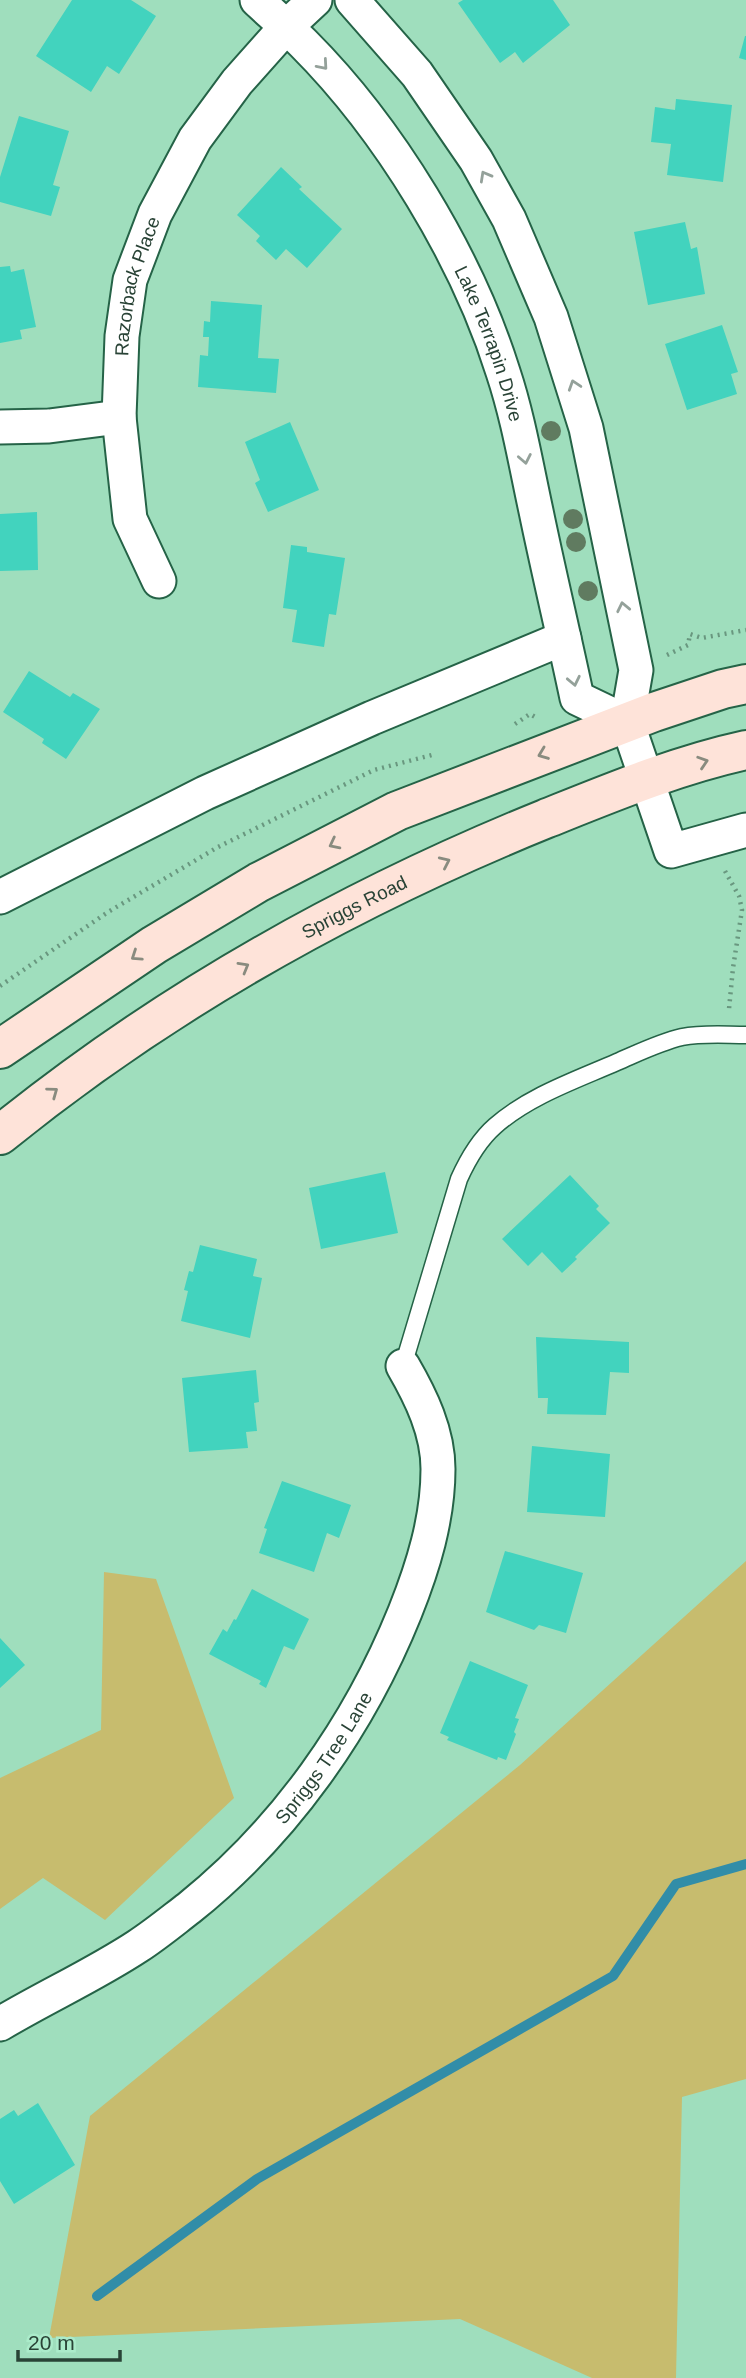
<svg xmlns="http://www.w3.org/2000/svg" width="746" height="2378" viewBox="0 0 746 2378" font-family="Helvetica,sans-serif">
  <rect width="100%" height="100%" fill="#9fdebd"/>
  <path fill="#c7bc6e" d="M746,1561v518l-64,18 -6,281h-84l-132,-59 -411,19 41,-222 430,-351z
    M104,1572l52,7 78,219 -129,122 -62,-42 -43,31v-131l101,-48z"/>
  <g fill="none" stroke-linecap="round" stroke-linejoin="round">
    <path stroke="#318da8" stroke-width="10" d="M97,2296l160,-117 356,-203 63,-92 70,-20"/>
  </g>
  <path fill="#42d3be" d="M72,0h59l25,16 -37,58 -12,-8 -16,26 -55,-36z
    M463,0h90l17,25 -47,38 -8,-11 -15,11 -42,-60z
    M745,36h1v24l-7,-2z
    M676,99l56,6 -9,77 -56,-7 4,-31 -20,-2 4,-35 20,3z
    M19,116l50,15 -16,54 7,2 -9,29 -51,-14v-25z
    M281,167l21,20 -3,2 43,40 -35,39 -21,-19 -10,11 -20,-19 4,-5 -23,-21z
    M685,222l6,27 6,-2 8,47 -57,11 -14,-73z
    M10,266l1,6 13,-3 12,58 -16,3 2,9 -22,4v-76z
    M211,301l51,4 -4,53 21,1 -3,34 -78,-6 2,-32 8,1 1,-19h-6l1,-16 6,1z
    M722,325l16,47 -7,2 6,20 -50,16 -22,-66z
    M290,422l29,68 -51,22 -13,-29 5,-3 -15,-38z
    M37,512l1,58 -38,1v-57z
    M291,545l16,2v5l38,6 -9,57 -7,-1 -5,33 -32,-5 5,-32 -14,-2z
    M29,671l41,26 3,-4 27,16 -34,50 -24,-16 2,-4 -41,-27z
    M385,1172l13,61 -77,16 -12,-61z
    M570,1175l29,31 -3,3 14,14 -35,34 2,2 -15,14 -20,-21 -14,14 -26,-27z
    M200,1245l57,14 -4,17 9,2 -12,60 -69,-17 7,-30 -4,-1 5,-19 4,1z
    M536,1337l93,5v31l-19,-1 -4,43 -59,-1 1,-16h-10z
    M256,1370l3,32 -5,1 3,28 -11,1 2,16 -59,4 -7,-74z
    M532,1446l78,8 -5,63 -78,-5z
    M282,1481l69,24 -12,33 -12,-5 -13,39 -55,-19 8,-24 -3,-1z
    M505,1551l78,22 -17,60 -27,-8 -5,5 -48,-18z
    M252,1589l57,30 -15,31 -10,-4 -18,42 -7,-4 2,-3 -52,-27 14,-25 4,3 7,-13 2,1z
    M0,1638l25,27 -25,23z
    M470,1661l58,24 -13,33 4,1 -5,13 2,2 -10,26 -8,-3 -1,3 -50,-20 2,-3 -9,-4z
    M38,2103l37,62 -61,39 -14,-23v-62l14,-9 4,6z"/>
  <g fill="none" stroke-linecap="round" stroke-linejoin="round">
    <defs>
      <path id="service" d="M403,1366l56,-187c9,-20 20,-39 36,-53 34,-30 81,-46 122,-64 21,-9 43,-20 65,-25 21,-4 43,-2 64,-2"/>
      <g id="minor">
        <path id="s1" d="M257,0c15,14 31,28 46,43 86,86 164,214 200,329 15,45 23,93 33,139 13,63 28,125 41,187l50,24"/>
        <path d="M352,0l65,74 59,86 33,59 42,98 35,111 50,242 -9,52 44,129 75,-21"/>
        <path d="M0,427l49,-1 70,-9"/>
        <path id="s2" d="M159,581l-29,-62 -11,-102 3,-81 8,-56 25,-66 40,-75 42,-57 49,-55 29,-27"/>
        <path d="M0,897l205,-104 167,-75 192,-80"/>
        <path id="s3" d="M0,2024c45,-27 94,-49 138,-78 17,-11 34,-25 51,-38 96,-77 170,-182 216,-296 18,-45 33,-93 33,-143 0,-37 -17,-72 -35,-103"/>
      </g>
      <g id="secondary">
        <path d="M0,1049l154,-104 105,-63 138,-71 257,-99 69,-23 23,-5"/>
        <path id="s4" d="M0,1135c164,-133 350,-237 545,-316 65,-26 132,-54 201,-69"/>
      </g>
    </defs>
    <use href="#service" stroke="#256347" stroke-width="19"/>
    <use href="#minor" stroke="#256347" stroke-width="37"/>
    <use href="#secondary" stroke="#256347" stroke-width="42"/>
    <path stroke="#69977f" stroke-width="4.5" stroke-dasharray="2 5" stroke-linecap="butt" d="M667,655l21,-10 2,-11 12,4 44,-8
      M515,724l15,-10 7,4
      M725,871l14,25 3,14 -9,58 -4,41
      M0,986l108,-74 110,-65 156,-77 62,-16"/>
    <use href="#service" stroke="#fff" stroke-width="16"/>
    <use href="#minor" stroke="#fff" stroke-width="33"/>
    <use href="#secondary" stroke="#fee3d9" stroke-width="38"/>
  </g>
  <g fill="#607b60">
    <circle cx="551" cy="431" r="10"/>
    <circle cx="573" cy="519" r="10"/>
    <circle cx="576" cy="542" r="10"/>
    <circle cx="588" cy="591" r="10"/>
  </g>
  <defs><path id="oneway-chevron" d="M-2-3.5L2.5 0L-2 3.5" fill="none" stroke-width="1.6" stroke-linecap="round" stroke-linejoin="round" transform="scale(1.75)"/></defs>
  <g stroke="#94a19a">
    <use href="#oneway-chevron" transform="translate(323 65) rotate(49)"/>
    <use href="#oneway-chevron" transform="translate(485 176) rotate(-119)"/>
    <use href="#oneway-chevron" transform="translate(574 385) rotate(-108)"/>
    <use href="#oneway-chevron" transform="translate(525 459) rotate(79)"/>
    <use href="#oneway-chevron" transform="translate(623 607) rotate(-102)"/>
    <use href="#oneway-chevron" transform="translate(574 681) rotate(78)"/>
  </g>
  <g stroke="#898b7f">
    <use href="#oneway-chevron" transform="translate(543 754) rotate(159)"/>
    <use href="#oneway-chevron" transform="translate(703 762) rotate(-18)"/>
    <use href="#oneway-chevron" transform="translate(334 844) rotate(153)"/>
    <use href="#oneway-chevron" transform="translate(445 862) rotate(-25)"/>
    <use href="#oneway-chevron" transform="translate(136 956) rotate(146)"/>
    <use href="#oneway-chevron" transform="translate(244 967) rotate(-30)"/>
    <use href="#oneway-chevron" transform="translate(53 1092) rotate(-36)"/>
  </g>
  <g text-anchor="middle" stroke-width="5" stroke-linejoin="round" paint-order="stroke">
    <g font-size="19" fill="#294336" stroke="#abebca">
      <text dy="7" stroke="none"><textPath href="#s2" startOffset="304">Razorback Place</textPath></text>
      <text dy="7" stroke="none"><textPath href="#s1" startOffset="420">Lake Terrapin Drive</textPath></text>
      <text dy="7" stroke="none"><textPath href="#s4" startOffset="422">Spriggs Road</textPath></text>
      <text dy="7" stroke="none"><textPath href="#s3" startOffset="425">Spriggs Tree Lane</textPath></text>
    </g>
  </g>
  <path d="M18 2350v10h102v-10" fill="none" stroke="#294336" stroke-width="3.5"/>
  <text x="28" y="2350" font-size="21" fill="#294336" stroke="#abebca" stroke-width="5" paint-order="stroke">20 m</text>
</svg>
